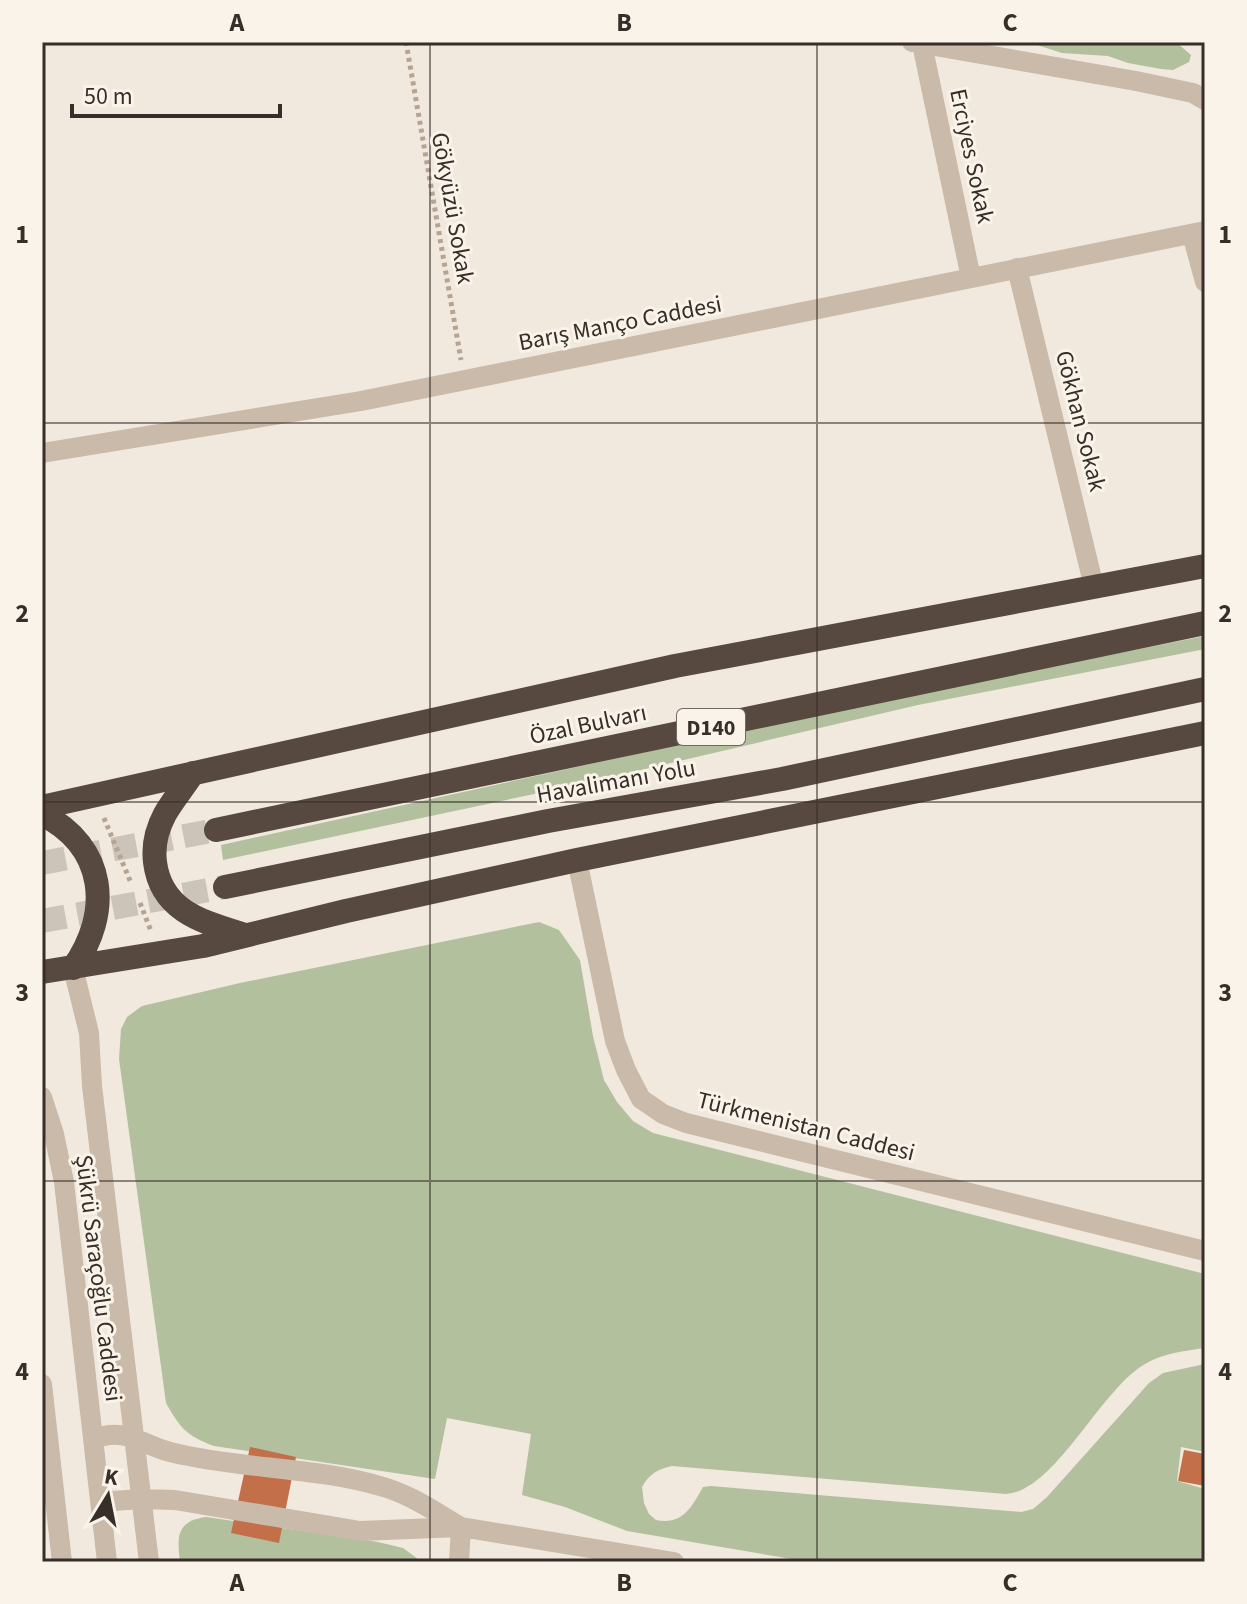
<svg xmlns="http://www.w3.org/2000/svg" width="1247" height="1604" viewBox="0 0 1247 1604" font-family="'Source Sans 3',sans-serif">
  <rect width="100%" height="100%" fill="#f1e9dd"/>
  <path fill="#b2c09d" d="M1007,42h169l15,13 -2,7 -16,8 -12,-1 -33,-6 -20,-7 -46,-3 -31,-10z
    M1205,636v13l-287,56 -341,80 -354,75 -2,-15 689,-151z
    M539,922l20,8 21,30 13,76 11,44 13,22 16,19 20,12 552,141v74c-20,3 -42,5 -60,16 -45,26 -90,127 -139,130l-334,-28c-14,3 -23,8 -30,21l2,16 5,11 7,6c27,5 35,-12 47,-33l8,-1 310,26 12,-3 14,-12 102,-114 14,-10 42,-9v88l-24,-5 -4,34 28,8v53l-4,20h-392l-182,-31 -62,-24 -43,-12 9,-61 -84,-16 -12,61 -221,-33c-27,-10 -34,-18 -48,-43l-47,-344 2,-30 6,-12 15,-11 98,-23z
    M206,1517l172,25 25,6 19,14h-242c-3,-25 -4,-41 26,-45z"/>
  <path fill="#c26f4a" d="M250,1447l46,10 -17,86 -48,-10z
    M1184,1450l21,4v32l-27,-5z"/>
  <g fill="none" stroke-linecap="round" stroke-linejoin="round">
    <path stroke="#ccc4b9" stroke-width="24" stroke-dasharray="24 12" stroke-linecap="butt" d="M42,863l174,-33
      M42,921l183,-34"/>
    <path stroke="#b5a493" stroke-width="5" stroke-dasharray="4 4" stroke-linecap="butt" d="M406,42l55,318
      M104,818l27,65
      M140,903l11,28"/>
    <path stroke="#c9baa9" stroke-width="20" d="M912,42l224,39 57,12 12,7
      M922,44l49,234
      M1192,234l13,48
      M1017,268l77,319
      M42,453l319,-52 844,-170
      M577,860l38,181 11,29 15,29 22,15 23,9 519,128
      M73,968l16,65 3,53 57,476
      M42,1097l12,37 10,48 43,380
      M42,1384l20,178
      M93,1439c35,-13 49,7 81,14 67,16 140,14 206,33 30,8 55,26 81,41
      M100,1499l13,2 28,-2 34,1 185,31 101,-4 213,35
      M459,1562l2,-35"/>
    <path stroke="#574940" stroke-width="24" d="M193,773c-9,14 -20,27 -28,41 -8,15 -12,32 -10,48 6,50 49,60 90,73
      M42,807l633,-141 530,-100
      M42,814c65,33 70,99 31,154
      M216,830l989,-207
      M225,887l323,-66 234,-42 423,-90
      M42,972l161,-26 143,-35 231,-51 628,-127"/>
  </g>
  <path fill="none" stroke="#372e29" stroke-width="2" stroke-opacity="0.55" d="M430,42v1520M817,42v1520M42,423h1163M42,802h1163M42,1181h1163"/>
  <g text-anchor="middle" stroke-width="6" stroke-linejoin="round" paint-order="stroke">
    <rect fill="#f9f3e9" stroke="#716963" stroke-width="2" x="677" y="709" width="68" height="36" rx="6"/>
    <g font-size="22" font-weight="bold" fill="#372e29">
      <text x="711" y="735">D140</text>
    </g>
    <g font-size="24" fill="#372e29" stroke="#f9f3e9">
      <text transform="translate(972 156) rotate(78)" y="8">Erciyes Sokak</text>
      <text transform="translate(453 208) rotate(80)" y="8">Gökyüzü Sokak</text>
      <text transform="translate(620 323) rotate(-11)" y="8">Barış Manço Caddesi</text>
      <text transform="translate(1081 421) rotate(76)" y="8">Gökhan Sokak</text>
      <text transform="translate(588 724) rotate(-12)" y="8">Özal Bulvarı</text>
      <text transform="translate(616 781) rotate(-10)" y="8">Havalimanı Yolu</text>
      <text transform="translate(806 1126) rotate(14)" y="8">Türkmenistan Caddesi</text>
      <text transform="translate(99 1278) rotate(83)" y="8">Şükrü Saraçoğlu Caddesi</text>
    </g>
  </g>
  <rect width="1247" height="1604" fill="none" stroke="#f9f3e9" stroke-width="88"/>
  <g transform="translate(108 1496) rotate(10)" stroke="#f9f3e9" stroke-width="6" paint-order="stroke">
  <path d="M0-6L14 30L0 20L-14 30Z" fill="#372e29"/>
  <text y="-12" font-size="22" font-weight="bold" text-anchor="middle" fill="#372e29">K</text>
  </g>
  <path d="M72 104v12h208v-12" fill="none" stroke="#372e29" stroke-width="4"/>
  <text x="84" y="104" font-size="24" fill="#372e29" stroke="#f9f3e9" stroke-width="6" paint-order="stroke">50 m</text>
  <rect x="44" y="44" width="1159" height="1516" fill="none" stroke="#372e29" stroke-width="3"/>
  <g font-size="26" text-anchor="middle" font-weight="bold" fill="#372e29">
    <text x="237" y="31">A</text>
    <text x="624" y="31">B</text>
    <text x="1010" y="31">C</text>
    <text x="22" y="243">1</text>
    <text x="1225" y="243">1</text>
    <text x="22" y="622">2</text>
    <text x="1225" y="622">2</text>
    <text x="22" y="1001">3</text>
    <text x="1225" y="1001">3</text>
    <text x="22" y="1380">4</text>
    <text x="1225" y="1380">4</text>
    <text x="237" y="1591">A</text>
    <text x="624" y="1591">B</text>
    <text x="1010" y="1591">C</text>
  </g>
</svg>
